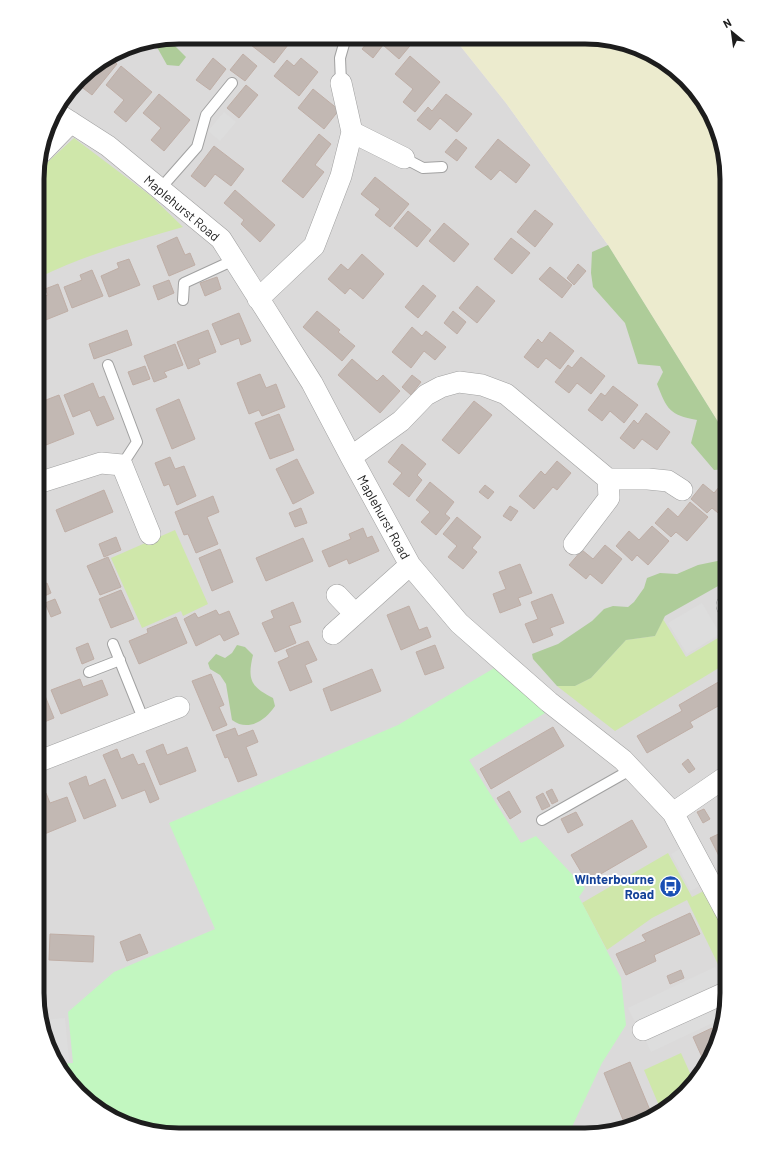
<svg xmlns="http://www.w3.org/2000/svg" width="764" height="1172" viewBox="0 0 764 1172" font-family="Barlow,sans-serif">
  <rect width="100%" height="100%" fill="#eee9e3"/>
  <path fill="#dbdada" d="M179,37l275,1 52,65 102,142 112,180 7,7v570l-11,45 -18,32 -59,45 -54,11 -424,-1 -68,-28 -45,-59 -11,-54 1,-832 14,-45 33,-44 40,-24z"/>
  <path fill="#ecebce" d="M454,38h150l67,28 45,59 11,54v253l-7,-7 -112,-180 -102,-142z"/>
  <path fill="#cfe7aa" d="M74,138l77,58 32,31c-49,14 -98,28 -145,51v-107z
    M175,530l33,74 -25,12 -2,-5 -39,17 -31,-70z
    M663,619l23,38 37,-22 4,6v22l-112,68 -58,-45h18l16,-8 35,-38 29,-4z
    M668,853l24,44 35,-18v104l-40,-83 -35,18 -45,32 -25,-47z
    M681,1053l13,29 -34,26 -16,-38z"/>
  <path fill="#aecc99" d="M168,39l18,18 -7,9 -12,-1 -9,-16 -6,-7z
    M608,245l112,180 7,7v37l-13,1 -23,-27 6,-23c-28,-5 -30,-11 -40,-36l6,-12 -3,-6 -22,-2 -13,-41 -32,-36 -2,-14 1,-21z
    M727,559v22l-62,35 -10,20 -29,4 -35,38 -16,8h-18l-24,-27 -1,-5 26,-10 34,-23 12,-12 9,-3 15,1 6,-5 10,-14 3,-10 13,-5 17,1 21,-9z
    M237,645l8,2 8,8c-6,25 -2,32 20,43l2,8c-10,15 -27,26 -43,14l-6,-36 -6,-9 -10,-6 -2,-6 8,-9 9,4 7,-5z"/>
  <path fill="#c2f7c0" d="M496,667l49,46 -76,47 52,83 15,-7 49,52 -6,9 42,81 5,47 -24,38 -31,66 -7,6 -403,-1 -68,-28 -32,-42 12,-1 -5,-51 46,-40 101,-43 -46,-106 229,-98z"/>
  <path fill="#ddd" d="M224,112l12,10 -16,19 -12,-10z
    M702,603l18,31 -33,20 -19,-31z
    M106,657l6,14 -23,10 -6,-14z
    M683,847l20,37 -12,7 -20,-37z
    M715,967l7,14 -87,41 -7,-14z
    M727,1002l-4,16 -72,34 -6,-13z
    M65,1018l4,42 -10,1 -11,-14 -5,-27z"/>
  <path fill="#c2b8b3" stroke="#bfaea6" d="M240,37h11l-4,6z
    M257,37h21l10,8 -14,18 -23,-18z
    M371,38l6,2 2,-2h31l4,3 -15,18 -16,-14 -10,13 -11,-9z
    M243,54l14,12 -12,15 -15,-11z
    M410,56l30,26 -25,30 -12,-10 10,-13 -18,-15z
    M109,57l8,7 -25,31 -13,-10 10,-12 -2,-2z
    M213,58l13,11 -16,21 -14,-10z
    M301,58l17,14 -19,24 -25,-20 13,-16 7,6z
    M121,66l31,26 -26,30 -12,-10 10,-12 -18,-15z
    M246,85l12,10 -19,23 -12,-10z
    M313,89l26,21 -15,19 -26,-21z
    M159,94l31,26 -26,31 -13,-11 10,-12 -18,-15z
    M446,94l26,20 -15,18 -17,-14 -10,12 -13,-10 11,-13 4,4z
    M319,134l12,10 -16,21 9,7 -21,26 -21,-17z
    M456,139l11,9 -10,13 -12,-9z
    M498,139l32,26 -14,18 -16,-13 -9,10 -16,-13z
    M214,146l30,23 -13,17 -16,-12 -10,13 -14,-11z
    M375,177l34,27 -19,23 -15,-12 5,-6 -19,-15z
    M235,190l40,35 -15,17 -19,-18 3,-4 -20,-17z
    M535,210l18,14 -18,23 -18,-15z
    M408,211l23,19 -14,17 -23,-19z
    M444,223l25,21 -15,18 -25,-21z
    M177,237l8,18 5,-2 5,12 -26,11 -12,-30z
    M511,238l19,15 -18,21 -18,-15z
    M362,254l22,20 -21,25 -13,-11 -5,6 -17,-15 13,-15 7,6z
    M129,259l11,26 -31,12 -8,-21 18,-8 -2,-5z
    M578,264l8,7 -12,14 -7,-7z
    M550,267l22,18 -10,13 -23,-19z
    M92,270l11,26 -31,12 -8,-21 18,-7 -2,-5z
    M217,277l4,12 -16,7 -5,-13z
    M169,280l5,13 -16,7 -5,-14z
    M58,284l10,27 -30,12v-25l10,-3 -3,-6z
    M423,285l13,11 -18,22 -13,-11z
    M477,286l18,15 -18,22 -18,-15z
    M317,311l23,19 -2,2 17,14 -13,15 -39,-34z
    M453,311l13,11 -9,12 -13,-11z
    M239,313l12,28 -10,4 -2,-7 -18,7 -9,-21z
    M412,327l10,9 4,-5 20,16 -11,13 -11,-9 -13,17 -19,-16z
    M127,330l5,15 -38,14 -5,-15z
    M208,330l8,22 -18,7 2,5 -12,5 -11,-27z
    M550,332l24,19 -14,18 -14,-11 -8,10 -14,-11 14,-18 4,4z
    M175,344l8,21 -19,7 3,5 -13,5 -10,-26z
    M581,357l24,19 -14,18 -14,-11 -8,10 -14,-11 13,-17 4,3z
    M352,359l25,22 6,-6 17,16 -20,22 -42,-38z
    M145,366l5,13 -17,6 -5,-13z
    M260,374l6,14 10,-4 9,23 -23,9 -3,-6 -10,4 -12,-31z
    M412,375l9,7 -10,13 -9,-8z
    M93,383l6,15 5,-2 10,23 -17,7 -7,-16 -17,7 -9,-22z
    M613,386l25,19 -14,18 -14,-12 -8,10 -14,-11 13,-17 4,3z
    M59,395l15,39 -28,11 -6,-15 -2,1v-28z
    M179,399l16,40 -23,10 -16,-40z
    M474,401l18,14 -33,39 -17,-14z
    M646,413l24,19 -13,18 -15,-11 -8,10 -14,-11 14,-18 4,4z
    M279,414l15,36 -24,9 -15,-36z
    M402,444l24,20 -9,11 5,5 -13,17 -16,-13 9,-11 -14,-11z
    M170,457l5,12 9,-3 12,30 -19,9 -8,-21 -5,2 -9,-23z
    M297,459l17,34 -21,11 -17,-35z
    M557,461l14,12 -14,17 -4,-3 -19,22 -15,-13 22,-25 4,4z
    M726,479l1,33 -4,5 -11,-9 -5,5 -16,-14 12,-15 11,9z
    M430,482l24,20 -9,12 5,4 -14,17 -15,-13 9,-10 -14,-12z
    M485,485l9,7 -6,7 -9,-7z
    M104,490l9,22 -48,20 -9,-22z
    M213,496l6,16 -12,5 11,27 -22,9 -8,-19 -4,1 -9,-23z
    M690,502l18,15 -21,24 -11,-9 -5,5 -16,-14 13,-15 10,9z
    M510,506l8,5 -7,10 -8,-5z
    M301,508l6,15 -12,4 -6,-14z
    M457,517l24,20 -9,11 5,4 -14,17 -15,-12 9,-11 -14,-12z
    M652,526l17,15 -21,24 -11,-10 -5,6 -16,-15 13,-15 10,9z
    M363,528l4,10 5,-2 7,15 -30,13 -2,-5 -18,8 -7,-16 29,-12 -2,-5z
    M116,537l5,13 -17,7 -5,-13z
    M303,538l10,23 -47,20 -10,-23z
    M605,545l17,14 -20,25 -12,-10 -4,5 -17,-14 13,-15 11,9z
    M220,549l13,33 -21,9 -13,-33z
    M108,557l13,30 -21,8 -13,-29z
    M520,564l12,29 -14,5 3,7 -21,8 -7,-19 13,-5 -7,-17z
    M47,583l4,10 -13,6v-14l1,2z
    M121,590l13,29 -23,9 -12,-29z
    M552,594l12,29 -14,5 3,7 -20,8 -8,-19 13,-5 -7,-17z
    M55,599l6,14 -10,4 -6,-14z
    M293,602l8,20 -12,4 7,17 -21,9 -13,-29 12,-5 -3,-7z
    M409,606l10,24 8,-3 4,10 -30,13 -14,-35z
    M216,610l3,5 10,-4 10,23 -15,7 -4,-7 -24,12 -12,-27 11,-6 3,5z
    M176,617l11,26 -48,21 -10,-23 19,-8 -1,-4z
    M308,641l9,19 -12,5 7,17 -22,9 -12,-29 11,-5 -3,-7z
    M88,643l6,16 -12,5 -6,-16z
    M435,645l9,23 -19,7 -9,-23z
    M372,669l9,22 -50,20 -8,-22z
    M211,674l13,31 -5,2 8,18 -14,6 -21,-50z
    M727,677v24l-37,21 3,5 -46,26 -10,-17 45,-25 -3,-6z
    M80,679l3,8 19,-7 6,15 -47,19 -10,-24z
    M39,681l15,37 -17,7v-43z
    M553,727l11,19 -73,43 -11,-20z
    M235,728l3,8 15,-6 5,12 -12,5 11,28 -19,7 -10,-25 -3,1 -9,-23z
    M163,744l4,11 20,-8 9,24 -36,14 -14,-34z
    M117,749l4,10 12,-5 5,11 6,-2 15,36 -9,4 -5,-13 -23,9 -19,-44z
    M688,759l7,10 -6,4 -7,-9z
    M86,776l3,10 16,-7 11,27 -32,13 -15,-36z
    M552,789l6,12 -6,3 -6,-12z
    M509,791l12,21 -11,7 -13,-21z
    M46,793l4,10 17,-6 9,24 -34,14 -5,-13v-26z
    M543,793l7,13 -8,4 -6,-13z
    M704,809l6,10 -7,4 -6,-11z
    M576,812l7,13 -15,8 -7,-14z
    M632,820l15,27 -60,35 -16,-27z
    M727,830v29l-5,3 -12,-24z
    M690,913l10,21 -46,21 2,6 -30,14 -10,-21 30,-13 -4,-6z
    M50,934l44,2 -1,26 -44,-2z
    M140,934l8,19 -21,8 -7,-19z
    M681,970l3,8 -14,6 -3,-8z
    M712,1028l6,13 -2,6 -10,19 -13,-29z
    M630,1062l22,53 -13,9 -13,3 -22,-54z"/>
  <g fill="none" stroke-linecap="round" stroke-linejoin="round">
    <defs>
      <path id="lane" d="M341,83l-1,-25 6,-21
        M404,158l19,10 19,-1
        M160,189l37,-42 9,-32 26,-32
        M183,300l1,-17 50,-23
        M108,365l29,77 -15,23
        M113,644l31,77
        M89,672l31,-12
        M542,820l90,-51"/>
      <path id="street" d="M341,83l11,49
        M55,112l53,34 113,93 91,144 39,74 59,108 49,58 90,79 74,58 50,53 54,101
        M41,153l30,-31
        M258,299l56,-53 27,-70 11,-44 52,26
        M351,457l50,-36 25,-26 15,-8 18,-5 23,3 24,9 102,85h40l20,2 14,9
        M38,483l63,-20 21,2 28,69
        M574,544l35,-46 -1,-19
        M337,595l18,19
        M727,606v-1
        M333,634l77,-69
        M37,762l142,-55
        M673,813l54,-37
        M643,1030l84,-38"/>
    </defs>
    <use href="#lane" stroke="#a1a1a1" stroke-width="12"/>
    <use href="#street" stroke="#a1a1a1" stroke-width="22"/>
    <use href="#lane" stroke="#fff" stroke-width="10"/>
    <use href="#street" stroke="#fff" stroke-width="21"/>
  </g>
  <defs>
    <symbol id="bus-disc" viewBox="-11 -11 22 22"><circle r="9.5" fill="#1a4fb4" stroke="#fff"/><path d="M-5-6H5V4H4V6H2V4H-2V6H-4V4H-5ZM-3.5-4V0h7V-4ZM-3.5 1.2v1.5H-2V1.2ZM2 1.2v1.5H3.5V1.2Z" fill="#fff"/></symbol>
  </defs>
  <g fill-rule="evenodd">
    <use href="#bus-disc" x="658" y="874" width="25" height="25"/>
  </g>
  <g text-anchor="middle" stroke-width="4" stroke-linejoin="round" paint-order="stroke">
    <g font-size="13" fill="#1d1d1d" stroke="#fff">
      <text transform="translate(182 208) rotate(40)" y="5">Maplehurst Road</text>
      <text transform="translate(384 517) rotate(61)" y="5">Maplehurst Road</text>
    </g>
    <g font-size="13" font-weight="bold" fill="#164399" stroke="#fff" text-anchor="end">
      <text x="654" y="884">Winterbourne<tspan x="654" dy="15">Road</tspan></text>
    </g>
  </g>
  <path d="M0 0H764V1172H0ZM179 44H585A135 135 0 0 1 720 179V993A135 135 0 0 1 585 1128H179A135 135 0 0 1 44 993V179A135 135 0 0 1 179 44Z" fill="#fff" fill-rule="evenodd"/>
  <path fill="none" stroke="#1d1d1d" stroke-width="5" d="M179 44H585A135 135 0 0 1 720 179V993A135 135 0 0 1 585 1128H179A135 135 0 0 1 44 993V179A135 135 0 0 1 179 44Z"/>
  <g transform="translate(732 32) rotate(331)" stroke="#ffffff" stroke-width="3" paint-order="stroke">
  <path d="M0-3L7 15L0 10L-7 15Z" fill="#1d1d1d"/>
  <text y="-6" font-size="11" font-weight="bold" text-anchor="middle" fill="#1d1d1d">N</text>
  </g>
</svg>
